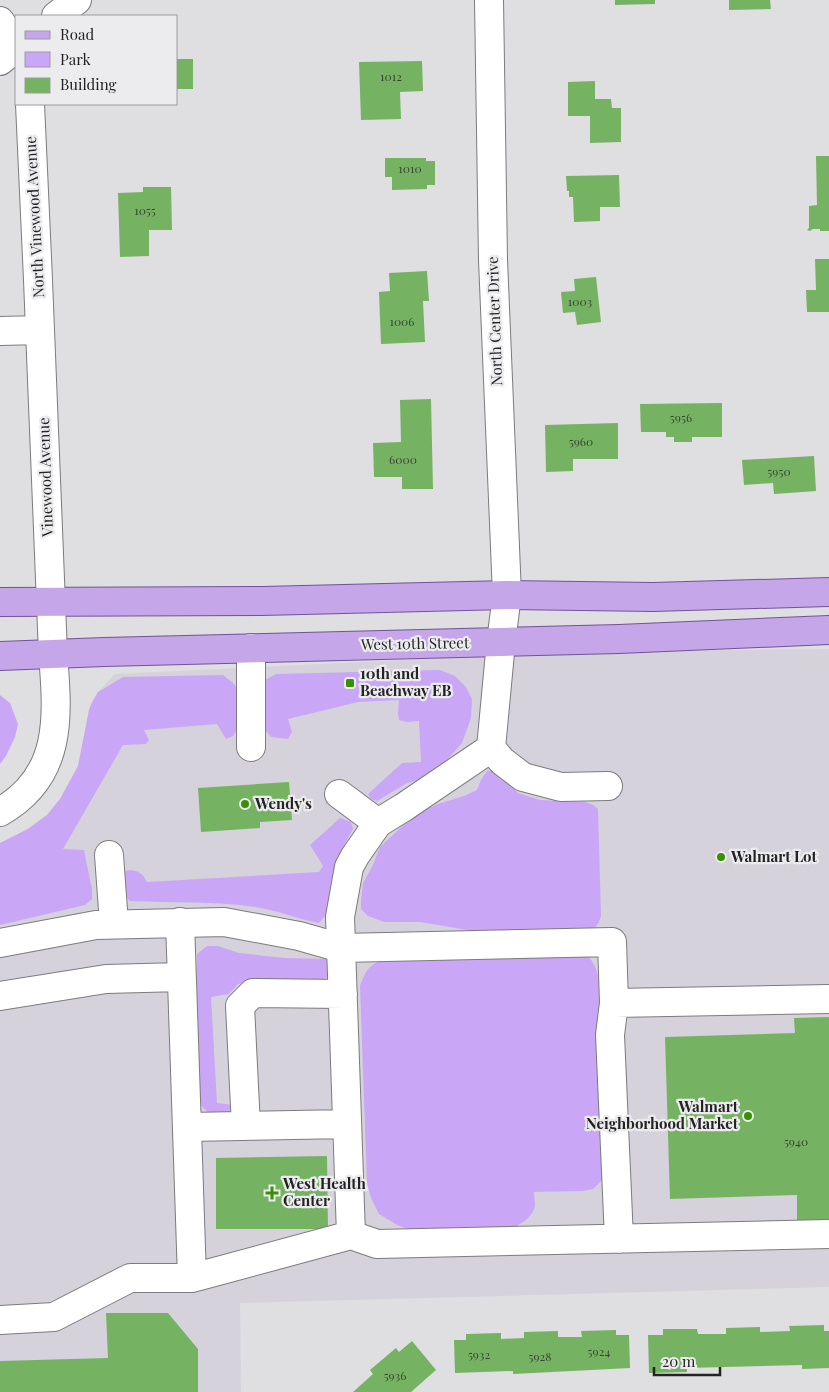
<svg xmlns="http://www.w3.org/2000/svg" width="829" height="1392" viewBox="0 0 829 1392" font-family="'Playfair Display',serif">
  <rect width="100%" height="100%" fill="#dfdee1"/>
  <path fill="#d5d2db" d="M829,649v638l-589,16 1,89h-241v-549l16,-7 31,-21 13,-16 18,-33 11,-56 9,-18 17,-18 454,-22z"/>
  <path fill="#c9a7f6" d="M440,670l15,6 11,11 6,12 -1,19 -9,25 -21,24 -21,13 -13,3 -30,18 -6,-2 -3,-5 34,-31 19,-1 -2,-41 -12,1 -8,-2 -1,-6 1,-14 -41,2 -70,17 4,13 -4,7 -17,-2 -9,-10 3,-47 11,-6z
    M223,675l9,7 6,7 1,38 -6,9 -7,3 -9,-15 -73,6 5,10 -3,4 -23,1 -60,104 21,1 8,39v10l-7,6 -85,20v-82l28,-14 19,-14 13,-16 18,-33 11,-56 3,-8 6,-10 25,-15z
    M0,695l10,8 8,21 -3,13 -9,19 -6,8z
    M495,770l23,23 22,7 45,2 8,3 5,4 3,107 -2,6 -4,6 -110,5 -65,-11h-36l-16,-6 -7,-7v-9l2,-17 10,-18 7,-18 34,-32 24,-11 26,-8 13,-6 4,-10 6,-9z
    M340,818l11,4 2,7 -16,29 -8,53 -10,12c-22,-4 -42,-13 -64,-16 -41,-6 -83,-4 -125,-6l-5,-5 -3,-24c11,-4 20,-1 25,10l172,-10 4,-6 -13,-21z
    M207,946h11l21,7 46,5 43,1 2,11 -2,7 -6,3 -70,1 -14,3 -9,10 -18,3 6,106 16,2 -5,9 -19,-1 -15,-14 3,-145z
    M573,954l16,3c10,13 9,19 11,35l3,187 -10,10 -10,2 -49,1c0,4 1,9 1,13 -1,10 -12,18 -20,22l-102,4 -16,-6 -18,-11 -8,-16 -4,-15 -7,-197c7,-18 9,-21 27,-28z"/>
  <path fill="#75b362" d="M615,0h40v4l-40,1z
    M729,0h41l1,9 -42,1z
    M176,59h17v30h-17z
    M422,61l1,30 -23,1 1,27 -40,1 -2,-58z
    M595,81v18h16l1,9h9v34l-31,1v-27h-22v-34z
    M816,156h13v75h-9v-2h-7l-3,2 -3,-1 2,-2v-22l8,-1z
    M385,158h41v3h9v24h-8v4l-35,1v-13h-7z
    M619,175l1,32h-20v14l-26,1 -1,-25h-4v-6h-2l-1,-15z
    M143,187h28l1,43h-23v26l-29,1 -2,-64 25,-1z
    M815,259h14v53h-22l-1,-22h10z
    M427,271l2,30h-6l2,41 -44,2 -2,-52 11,-1 -1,-18z
    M596,277l5,45 -24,3 -2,-13 -12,1 -2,-21 14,-1 -1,-12z
    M431,399l2,90h-31v-12h-28l-1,-34 28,-1 -1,-42z
    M722,403v34h-30v5h-18v-5h-8v-5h-25l-1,-28z
    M618,423v36h-45v12l-27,1 -1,-47z
    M814,456l2,35 -42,3 -1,-11 -29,2 -2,-25z
    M289,782l3,38 -32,2v6l-59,4 -3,-44z
    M829,1017v206l-32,1v-29l-127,4 -5,-162 130,-4 -1,-15z
    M327,1156l1,73h-112v-71z
    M106,1313h62l30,36v43h-198v-31l108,-3z
    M824,1325v6h5v37l-27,1v-4l-115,3v4l-38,1 -1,-38h15v-6h34l1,5h28v-6l34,-1v5l30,-1 -1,-5z
    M616,1330v5h13l1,33 -117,6v-3l-58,2 -1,-33h12v-6l35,-1v6l23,-1v-6l34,-1v6h24l-1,-6z
    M412,1341l24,29 -25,22h-58l20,-18 -3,-4 26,-22 3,4z"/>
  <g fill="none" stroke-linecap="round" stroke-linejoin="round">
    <defs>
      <path id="minor" d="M489,0l4,260 14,335 -6,47 -10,106 -87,59 -26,16 -23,33 -6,11 -9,50 11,318 26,9 452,-10
        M56,16l21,-16
        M0,21l16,23
        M0,61l16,-13
        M0,331l40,-1
        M251,648v99
        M491,748l11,13 21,16 38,10 47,-1
        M339,794l39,29
        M0,812c63,-36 58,-95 53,-158l-15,-374 -8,-176
        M109,855l5,69
        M0,943l96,-18 128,-3 75,14 42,12 271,-6 2,61 215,-4
        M0,996l106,-17 75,-2
        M614,1003l-4,32 9,204
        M246,1126l-6,-120 13,-13 90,1
        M187,1127l160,-3
        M192,1278l159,-43
        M0,1320l54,-3 76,-39h62l-12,-356"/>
      <path id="major" d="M0,602l262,-1 245,-6 146,2 176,-5
        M0,656l104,-4 515,-13 210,-9"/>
    </defs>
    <use href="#minor" stroke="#7c7b7d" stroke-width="30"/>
    <use href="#major" stroke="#73529a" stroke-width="30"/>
    <use href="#minor" stroke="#fff" stroke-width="28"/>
    <use href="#major" stroke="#c5a6e9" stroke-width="28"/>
  </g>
  <g fill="#369104" stroke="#ecebee" stroke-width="2">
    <rect x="345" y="678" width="10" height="10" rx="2.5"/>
    <circle cx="245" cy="804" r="5"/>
    <circle cx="721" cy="857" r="5"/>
    <circle cx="748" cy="1116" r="5"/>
    <path d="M269.5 1185.5h5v5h5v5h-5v5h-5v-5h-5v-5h5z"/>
  </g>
  <g text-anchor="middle" stroke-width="4.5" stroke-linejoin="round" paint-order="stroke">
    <g font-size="12" fill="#384734">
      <text x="391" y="81">1012</text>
      <text x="410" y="173">1010</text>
      <text x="145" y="215">1055</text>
      <text x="580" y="306">1003</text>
      <text x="402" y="326">1006</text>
      <text x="681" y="422">5956</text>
      <text x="581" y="446">5960</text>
      <text x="403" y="464">6000</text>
      <text x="779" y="476">5950</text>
      <text x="796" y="1146">5940</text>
      <text x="599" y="1356">5924</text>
      <text x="479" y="1359">5932</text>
      <text x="540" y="1361">5928</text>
      <text x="395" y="1380">5936</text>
    </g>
    <g font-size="15" fill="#232324" stroke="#ecebee">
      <text transform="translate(35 217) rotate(-93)" y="5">North Vinewood Avenue</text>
      <text transform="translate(495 321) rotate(-92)" y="5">North Center Drive</text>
      <text transform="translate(46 477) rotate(-92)" y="5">Vinewood Avenue</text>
      <text transform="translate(415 644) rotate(-1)" y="5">West 10th Street</text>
    </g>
    <g font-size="15" font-weight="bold" fill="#232324" stroke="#ecebee" text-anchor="start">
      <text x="360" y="679">10th and<tspan x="360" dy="17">Beachway EB</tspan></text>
      <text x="255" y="809">Wendy's</text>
      <text x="731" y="862">Walmart Lot</text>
      <text x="738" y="1112" text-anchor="end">Walmart<tspan x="738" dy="17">Neighborhood Market</tspan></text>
      <text x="283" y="1189">West Health<tspan x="283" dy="17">Center</tspan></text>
    </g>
  </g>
  <rect x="15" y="15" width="162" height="90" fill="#ecebee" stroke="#9c9b9d"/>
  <rect x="25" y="31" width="25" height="8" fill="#c5a6e9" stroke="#9c9b9d"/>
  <text x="60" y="40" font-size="15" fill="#232324">Road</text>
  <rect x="25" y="52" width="25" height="15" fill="#c9a7f6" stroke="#9c9b9d"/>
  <text x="60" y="65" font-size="15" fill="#232324">Park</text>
  <rect x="25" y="78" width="25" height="15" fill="#75b362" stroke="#9c9b9d"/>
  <text x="60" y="90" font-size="15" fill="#232324">Building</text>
  <path d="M654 1367v8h66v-8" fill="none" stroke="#232324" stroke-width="2.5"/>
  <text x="662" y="1367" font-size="15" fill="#232324" stroke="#ecebee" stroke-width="4" paint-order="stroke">20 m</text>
</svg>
